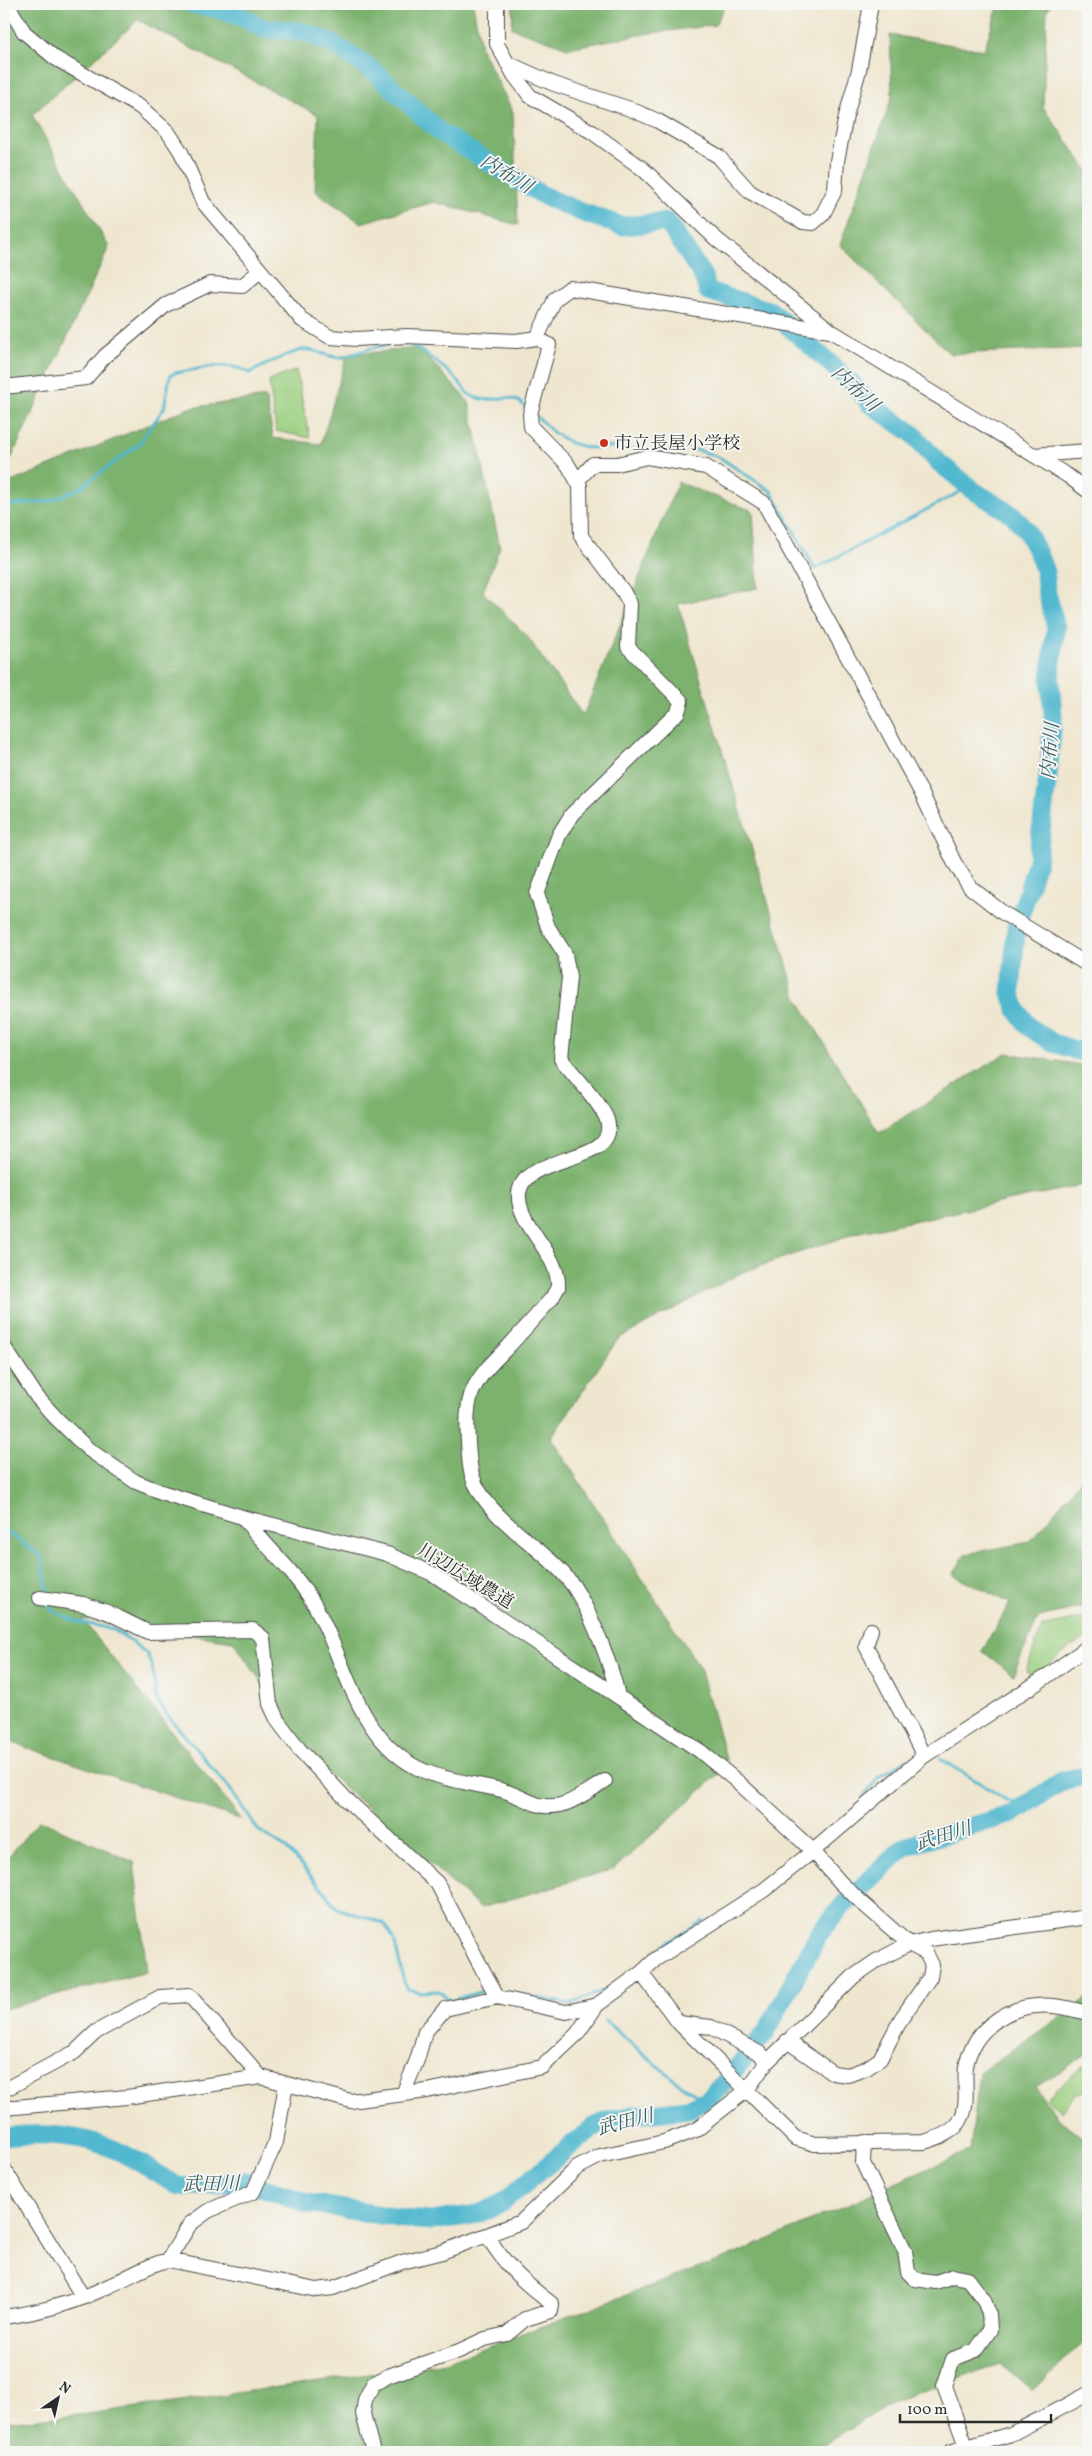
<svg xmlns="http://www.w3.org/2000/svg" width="1092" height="2456" viewBox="0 0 1092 2456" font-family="Vollkorn,'Noto Serif JP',serif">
  <rect width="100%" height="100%" fill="#f6f6f2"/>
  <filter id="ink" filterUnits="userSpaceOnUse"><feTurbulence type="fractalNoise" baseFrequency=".02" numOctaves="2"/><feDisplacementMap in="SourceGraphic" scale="10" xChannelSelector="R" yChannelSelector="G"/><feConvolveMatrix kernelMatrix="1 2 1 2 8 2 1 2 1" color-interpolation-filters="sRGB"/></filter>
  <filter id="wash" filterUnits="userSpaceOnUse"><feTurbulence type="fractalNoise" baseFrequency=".0096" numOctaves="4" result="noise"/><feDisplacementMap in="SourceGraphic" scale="20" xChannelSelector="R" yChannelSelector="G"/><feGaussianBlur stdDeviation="1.12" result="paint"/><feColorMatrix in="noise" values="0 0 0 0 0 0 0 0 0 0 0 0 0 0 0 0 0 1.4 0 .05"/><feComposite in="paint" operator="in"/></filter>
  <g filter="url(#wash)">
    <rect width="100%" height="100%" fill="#efe6cf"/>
    <path fill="#9bcf80" stroke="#637d56" d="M296,370l14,68 -34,-7 -7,-50z
      M1088,1617v20l-17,9 -36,30 -9,-5 16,-44z
      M1088,2064v26l-14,4 -13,18 -15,-14 38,-33z"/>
    <path fill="#7cb26e" stroke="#546e4c" d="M4,4h469l8,44 32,64 5,113 -84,-23 -73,21 -46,-32 3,-76 -180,-95 -106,95 77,132 -105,227z
      M513,4h213l-11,21 -71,9 -76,14 -56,-20z
      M999,4h52l-4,6 -4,97 45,64v177l-138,6 -110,-109 52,-148 -2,-62 94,15z
      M419,348l50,54 31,145 -17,45 44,44 56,80 95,-234 75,29 5,77 -80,16 119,394 82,135 127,-80 82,13v118l-232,49 -113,39 -125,67 -67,99 149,230 28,98 -114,103 -134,39 -163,-145 -84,-122 -151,-22 160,201 -238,-80v-1255l185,-77 77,-11 7,41 48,6 26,-89z
      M1088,1471v135l-49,11 -26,58 -31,-24 28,-48 -57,-28 12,-21 65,-12z
      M39,1820l95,42 13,110 -143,37v-147z
      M1088,1998v55l-52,34 21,30 31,25v195l-55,54 -32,-27 -109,38 -80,50h-808v-30l84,-8 352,-50 289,-107 241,-107 10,-78z"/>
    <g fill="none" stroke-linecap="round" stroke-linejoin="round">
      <path stroke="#51b8cf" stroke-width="3" d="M535,415l19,18 17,10 18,5 23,-1 34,4
        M659,453l12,-4 26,1 22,7 52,34 44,78 154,-82
        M4,506l47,-5 29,-13 59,-44 25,-36 6,-32 4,-3c23,-3 55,-14 75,0 17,-8 34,-18 53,-23 13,-3 28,10 41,7 17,-5 54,-19 70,-11 16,9 32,22 45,35 7,7 6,13 19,17 19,7 29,-10 50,10
        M4,1530l37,26 8,40
        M50,1603l1,7 24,11 37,8 15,9 20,16 6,16 3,27 8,14 66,78 28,41 28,18 39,44 11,16 48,15 10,16 10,43 4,7 12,3 19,-1 11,10 36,-11
        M940,1758l68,43 23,1
        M863,1797l16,-20 29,-18
        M655,1951l48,-30
        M505,1992l65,12 40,-16
        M605,2021l73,62 28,17"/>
      <path stroke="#51b8cf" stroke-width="19" d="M192,4l26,5 26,9 18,10 42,4 29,12 42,28 66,61 103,63 37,16 41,14 45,-4 36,54 5,15 63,20 80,71 20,23 41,28 24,27 38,31 39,24 13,15 11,21 8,21 1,17 10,39 -6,50 3,38 -4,51 -12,95 -21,68 -5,63 6,17 12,17 24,16 35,11
        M4,2137c38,-5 80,-2 114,14 20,9 39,23 58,34l10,2 59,-6 62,22 98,16 27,2 47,-7 23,-11 90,-75 18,-8 24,-5 54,-6 18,-9 13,-11 47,-57 53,-98 24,-29 61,-58 108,-33 50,-33 26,-6"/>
    </g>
  </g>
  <g filter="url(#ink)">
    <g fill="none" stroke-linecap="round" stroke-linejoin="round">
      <defs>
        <path id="minor" d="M7,4l17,28 31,26 85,49 28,25 13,20 22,50 99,118 28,17 27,2 50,-3 109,5 21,-3 12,7 -19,69 1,13 37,38 12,21 1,50 42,55 7,13 -2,43 53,54 -3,11 -106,102 -13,21 -22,59 11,33 17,27 4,23 -8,82c11,14 41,45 46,61 14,45 -83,32 -88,73 -3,32 41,60 39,94l-6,11c-15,17 -30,34 -46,51 -12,12 -26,25 -33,41 -7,16 -6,35 -5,52 1,14 1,29 7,41 18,41 74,67 99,104 18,28 37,77 44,109
          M497,4v40l17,31 16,21 62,36 51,37 72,69 116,93 237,145 20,15
          M507,63l47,21 76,25 28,12 60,35 32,36 53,30 10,1 10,-9 12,-24 2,-29 9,-45 13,-46 12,-66
          M537,338l18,-39 15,-11 260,43
          M4,387l82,-9 19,-22 61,-51 44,-21 32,2 18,-15
          M1034,455l54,-4
          M577,481l16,-17h24l30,-7 59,10 58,36 158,291 32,68 16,25 33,26 85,52
          M4,1347l33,50 20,22 31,30 48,33 28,11 78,24 145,37 46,20 267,177 39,32 74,68 27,31 21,20 48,42 17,9 6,12 -2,12 -29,42 -21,40 -13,9 -19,7 -15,-2 -46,-32
          M242,1517c23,28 53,55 72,87 33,57 42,138 110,167 24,10 48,12 73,18 14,3 26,10 39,15 26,9 47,-10 69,-23
          M40,1598l43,6 24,8 41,20 105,-2 10,8 7,66 8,17 21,28 47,50 91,84 60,114
          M871,1630l-5,16 58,110
          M641,1973l38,50 116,115 20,6 109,-2c14,-4 31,-10 37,-23 8,-15 3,-37 5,-53 6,-33 37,-58 70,-60 18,-2 35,3 52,7
          M679,2023l32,4 50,27 5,9
          M4,2090l71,-38 21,-20 64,-35 29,-2 72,82
          M403,2094l14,-34 8,-28 20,-23 52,-12 69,15 31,-7
          M4,2108l123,-11 134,-20 90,24 76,-10 115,-24 35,-33 20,-29 44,-32 15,-14 108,-69 49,-39 111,-95 116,-75 48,-34
          M864,2142l-1,21 42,88 3,21 7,7 21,3 17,-6 15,3 16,21 5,14 1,16 -14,20 -23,9 -9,27 22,60
          M4,2169l79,128
          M168,2260l22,-36 18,-13 45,-19 23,-50 10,-58
          M4,2317c38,-5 73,-15 107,-32 20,-9 36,-20 57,-25l149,30 16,-2 69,-26 40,-10 79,-30 56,-54 23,-12 64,-14 32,-12 51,-40 19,-27 87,-86 23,-16 33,-17 22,-5 157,-22
          M373,2452l-10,-38 2,-14 8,-16 15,-8 71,-25 26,-12 22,-5 18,-15 26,-8 1,-7c-29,-22 -47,-38 -65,-69
          M950,2452l61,-18 77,-40"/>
      </defs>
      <use href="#minor" stroke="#484744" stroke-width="16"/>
      <use href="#minor" stroke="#fff" stroke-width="14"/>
    </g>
  </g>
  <circle fill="#c8321e" stroke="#f6f6f2" stroke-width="2" cx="604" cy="443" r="5"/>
  <g text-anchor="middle" stroke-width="4" stroke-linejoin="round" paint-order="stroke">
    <g font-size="18" fill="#2b2b2b" stroke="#f6f6f2" text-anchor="start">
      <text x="614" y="449">市立長屋小学校</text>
    </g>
    <g font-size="18" fill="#2b2b2b" stroke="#f6f6f2">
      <text transform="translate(466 1576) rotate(31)" y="6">川辺広域農道</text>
    </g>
    <g font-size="19" font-style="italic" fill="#385c64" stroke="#f6f6f2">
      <text transform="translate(507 173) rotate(31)" y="7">内布川</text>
      <text transform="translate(856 388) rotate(43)" y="7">内布川</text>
      <text transform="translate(1049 751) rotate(-85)" y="7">内布川</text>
      <text transform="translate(943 1835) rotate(-17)" y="7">武田川</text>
      <text transform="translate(625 2121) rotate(-14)" y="7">武田川</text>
      <text transform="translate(211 2183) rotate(-1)" y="7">武田川</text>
    </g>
  </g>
  <rect width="1092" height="2456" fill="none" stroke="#f6f6f2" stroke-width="20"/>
  <g transform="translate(58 2398) rotate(34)" stroke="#f6f6f2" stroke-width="4" paint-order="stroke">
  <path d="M0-4L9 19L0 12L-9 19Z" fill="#2b2b2b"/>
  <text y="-8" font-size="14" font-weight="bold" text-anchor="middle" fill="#2b2b2b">N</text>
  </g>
  <path d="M900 2414v8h151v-8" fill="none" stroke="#2b2b2b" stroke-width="2.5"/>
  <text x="907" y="2414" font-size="15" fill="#2b2b2b" stroke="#f6f6f2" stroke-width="4" paint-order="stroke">100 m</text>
</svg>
